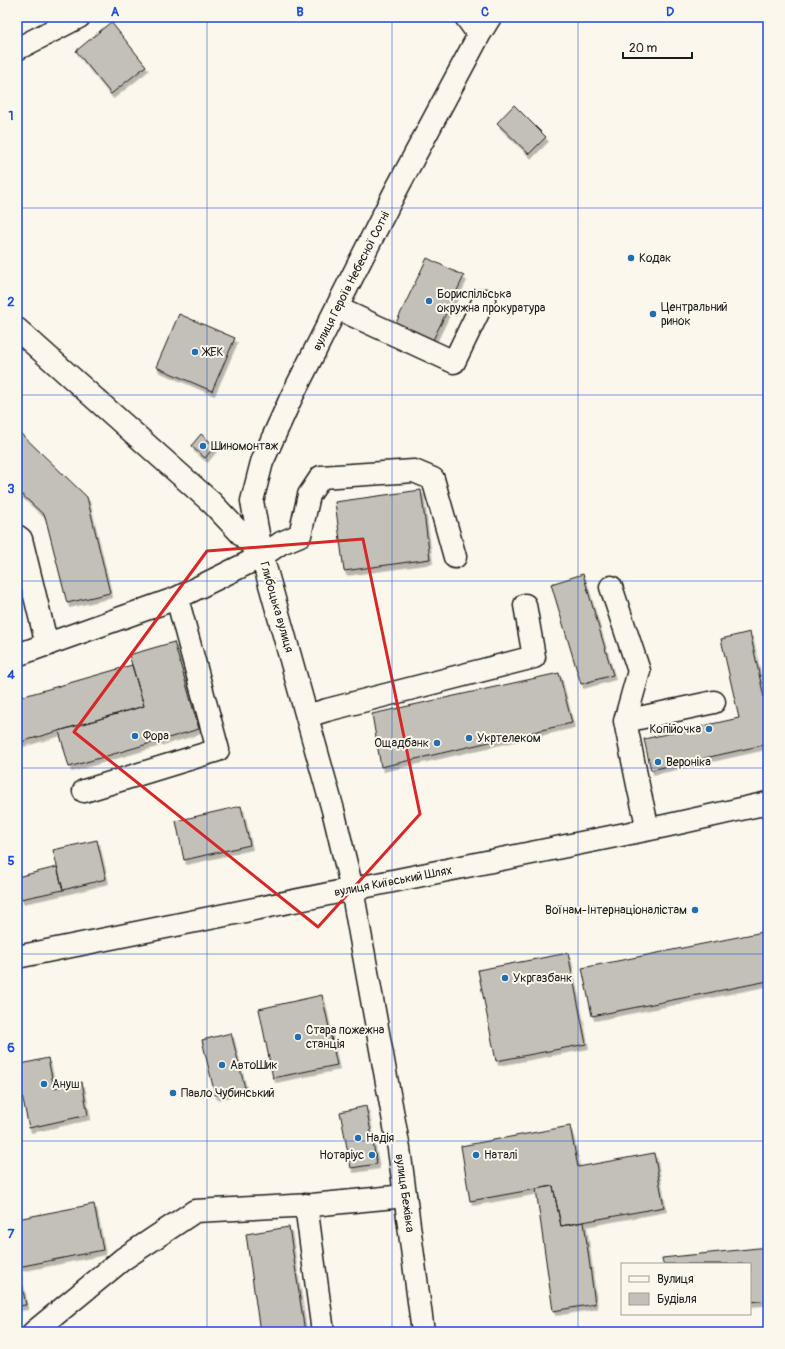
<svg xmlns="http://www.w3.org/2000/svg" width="785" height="1349" viewBox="0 0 785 1349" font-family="Pangolin,sans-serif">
  <defs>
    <filter id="shadow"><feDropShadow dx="2.5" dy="4.5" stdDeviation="0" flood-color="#0004"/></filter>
  </defs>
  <rect width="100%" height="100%" fill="#fbf7ec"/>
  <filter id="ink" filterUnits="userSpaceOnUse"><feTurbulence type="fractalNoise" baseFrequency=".025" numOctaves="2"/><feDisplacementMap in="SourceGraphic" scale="8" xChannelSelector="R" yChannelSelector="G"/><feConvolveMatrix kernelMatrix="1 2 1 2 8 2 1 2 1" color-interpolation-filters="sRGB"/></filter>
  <g filter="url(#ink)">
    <path fill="#c3c0b8" stroke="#1c1c1c" filter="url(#shadow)" d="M111,22l35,44 -35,28 -35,-43z
      M514,105l32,32 -17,17 -32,-31z
      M427,258l37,18 -33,68 -37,-17z
      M179,314l56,24 -23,53 -56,-24z
      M17,430l70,67 23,96 -43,10 -22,-87 -28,-26z
      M201,434l14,12 -10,12 -14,-12z
      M421,490l9,69 -86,12 -9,-69z
      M583,574l30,101 -32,9 -30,-100z
      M750,632l18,84v28l-117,26 -7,-31 95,-21 -18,-79z
      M174,642l25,87 -130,38 -10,-36 85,-25 -15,-51z
      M132,665l12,41 -127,37v-45z
      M559,673l13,50 -191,44 -9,-53z
      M241,806l9,39 -66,15 -8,-39z
      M97,840l9,39 -43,11 -10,-40z
      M57,867l6,23 -42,9 -4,-22z
      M768,931v50l-176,35 -10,-48z
      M568,953l18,91 -90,17 -18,-91z
      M322,995l15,70 -64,13 -14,-69z
      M231,1033l14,55 -30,7 -13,-55z
      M48,1058l6,30 28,-6 6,33 -59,13 -12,-57v-6z
      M366,1106l11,58 -26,4 -11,-56z
      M570,1126l8,41 76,-14 10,54 -103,19 -8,-40 -83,15 -9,-55z
      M553,1186l8,40 23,-4 11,82 -42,7 -17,-122z
      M94,1204l9,46 -85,17 8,38 -9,1v-87z
      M289,1227l16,105h-45l-14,-98z
      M768,1247v53l-18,2v-38h-87l-1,-6z"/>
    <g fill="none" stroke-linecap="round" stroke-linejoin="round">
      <defs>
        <path id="minor" d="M466,17l13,18
          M17,49l62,-32
          M337,308l117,54 30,-62
          M17,329l195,174 50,53 71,254 19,79
          M17,536l4,3 26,106
          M262,556l-10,-55 10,-39 29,-64 103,-204 85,-159 11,-18
          M611,587l28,84 -14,50 14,69 9,39
          M17,655l160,-57
          M307,716l20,-6 207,-53 -9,-52
          M625,721l89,-19
          M84,791l134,-41 -41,-152 85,-42 19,-13 19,-8 9,-40 12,-18 93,-6 19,8 22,78
          M306,1205l17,127
          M34,1332l89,-73 72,-48 117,-6 93,-9"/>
        <path id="major" d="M352,889l47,260 24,183"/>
        <path id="highway" d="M17,957l648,-131 103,-23"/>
      </defs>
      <use href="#minor" stroke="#1c1c1c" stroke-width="25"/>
      <use href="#major" stroke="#1c1c1c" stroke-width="25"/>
      <use href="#highway" stroke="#1c1c1c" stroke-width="25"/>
      <use href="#minor" stroke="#fbf7ec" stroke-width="22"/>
      <use href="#major" stroke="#fbf7ec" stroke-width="22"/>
      <use href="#highway" stroke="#fbf7ec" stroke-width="22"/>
    </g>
  </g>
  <path fill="none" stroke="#d62828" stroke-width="3" stroke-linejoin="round" d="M363,539l57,275 -102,113 -244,-195 133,-181z"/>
  <path fill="none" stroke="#1d4ed8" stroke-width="1" stroke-opacity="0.55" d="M207,17v1315M392,17v1315M578,17v1315M17,208h751M17,395h751M17,581h751M17,768h751M17,954h751M17,1141h751"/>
  <g fill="#1f6fb2" stroke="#fbf7ec" stroke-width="1.5">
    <circle cx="631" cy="258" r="4"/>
    <circle cx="429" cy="301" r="4"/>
    <circle cx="653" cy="314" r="4"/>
    <circle cx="195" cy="352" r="4"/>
    <circle cx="203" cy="446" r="4"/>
    <circle cx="709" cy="729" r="4"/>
    <circle cx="135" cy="736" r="4"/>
    <circle cx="469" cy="738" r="4"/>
    <circle cx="437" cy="743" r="4"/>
    <circle cx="658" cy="762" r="4"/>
    <circle cx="695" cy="910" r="4"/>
    <circle cx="505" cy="978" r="4"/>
    <circle cx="298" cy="1037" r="4"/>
    <circle cx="222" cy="1065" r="4"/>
    <circle cx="44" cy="1084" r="4"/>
    <circle cx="173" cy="1093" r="4"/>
    <circle cx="358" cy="1138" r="4"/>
    <circle cx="372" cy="1155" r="4"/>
    <circle cx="476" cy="1155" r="4"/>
  </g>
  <g text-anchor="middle" stroke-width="4" stroke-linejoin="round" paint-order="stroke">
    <g font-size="12" fill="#1c1c1c" stroke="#fbf7ec" text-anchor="start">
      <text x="639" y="262">Кодак</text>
      <text x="437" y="298">Бориспільська<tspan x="437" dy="14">окружна прокуратура</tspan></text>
      <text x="661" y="311">Центральний<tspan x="661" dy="14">ринок</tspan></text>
      <text x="203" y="356">ЖЕК</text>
      <text x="211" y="450">Шиномонтаж</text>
      <text x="701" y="733" text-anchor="end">Копійочка</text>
      <text x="143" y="740">Фора</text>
      <text x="477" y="742">Укртелеком</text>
      <text x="429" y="747" text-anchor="end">Ощадбанк</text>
      <text x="666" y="766">Вероніка</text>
      <text x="687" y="914" text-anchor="end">Воїнам-Інтернаціоналістам</text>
      <text x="513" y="982">Укргазбанк</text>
      <text x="306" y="1034">Стара пожежна<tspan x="306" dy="14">станція</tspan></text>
      <text x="230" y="1069">АвтоШик</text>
      <text x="52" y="1088">Ануш</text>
      <text x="181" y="1097">Павло Чубинський</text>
      <text x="366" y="1142">Надія</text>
      <text x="364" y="1159" text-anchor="end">Нотаріус</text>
      <text x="484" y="1159">Наталі</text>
    </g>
    <g font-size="12" fill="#1c1c1c" stroke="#fbf7ec">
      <text transform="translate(351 281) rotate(-63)" y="4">вулиця Героїв Небесної Сотні</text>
      <text transform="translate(277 607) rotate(74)" y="4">Глибоцька вулиця</text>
      <text transform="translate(393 881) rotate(-11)" y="4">вулиця Київський Шлях</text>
      <text transform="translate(405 1193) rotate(82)" y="4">вулиця Бежівка</text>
    </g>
  </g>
  <rect width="785" height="1349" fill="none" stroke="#fbf7ec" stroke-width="44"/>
  <rect x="621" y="1263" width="130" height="52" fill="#fbf7ec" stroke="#a29f99"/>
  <rect x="629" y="1276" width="20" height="6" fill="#fbf7ec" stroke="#a29f99"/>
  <text x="657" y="1283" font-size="12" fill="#1c1c1c">Вулиця</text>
  <rect x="629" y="1293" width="20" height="12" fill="#c3c0b8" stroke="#a29f99"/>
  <text x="657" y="1303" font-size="12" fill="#1c1c1c">Будівля</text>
  <path d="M623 52v6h69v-6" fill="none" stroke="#1c1c1c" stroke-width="2"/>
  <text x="629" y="52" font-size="12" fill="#1c1c1c" stroke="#fbf7ec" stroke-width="3" paint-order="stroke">20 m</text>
  <rect x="22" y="22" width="741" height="1305" fill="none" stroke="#1d4ed8" stroke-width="1.5"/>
  <g font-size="13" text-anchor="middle" font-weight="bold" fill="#1d4ed8">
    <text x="115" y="16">A</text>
    <text x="300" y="16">B</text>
    <text x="485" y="16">C</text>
    <text x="670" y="16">D</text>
    <text x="11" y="120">1</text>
    <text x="11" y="306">2</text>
    <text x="11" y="493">3</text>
    <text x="11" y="679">4</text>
    <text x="11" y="865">5</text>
    <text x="11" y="1052">6</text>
    <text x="11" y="1238">7</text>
  </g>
</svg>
